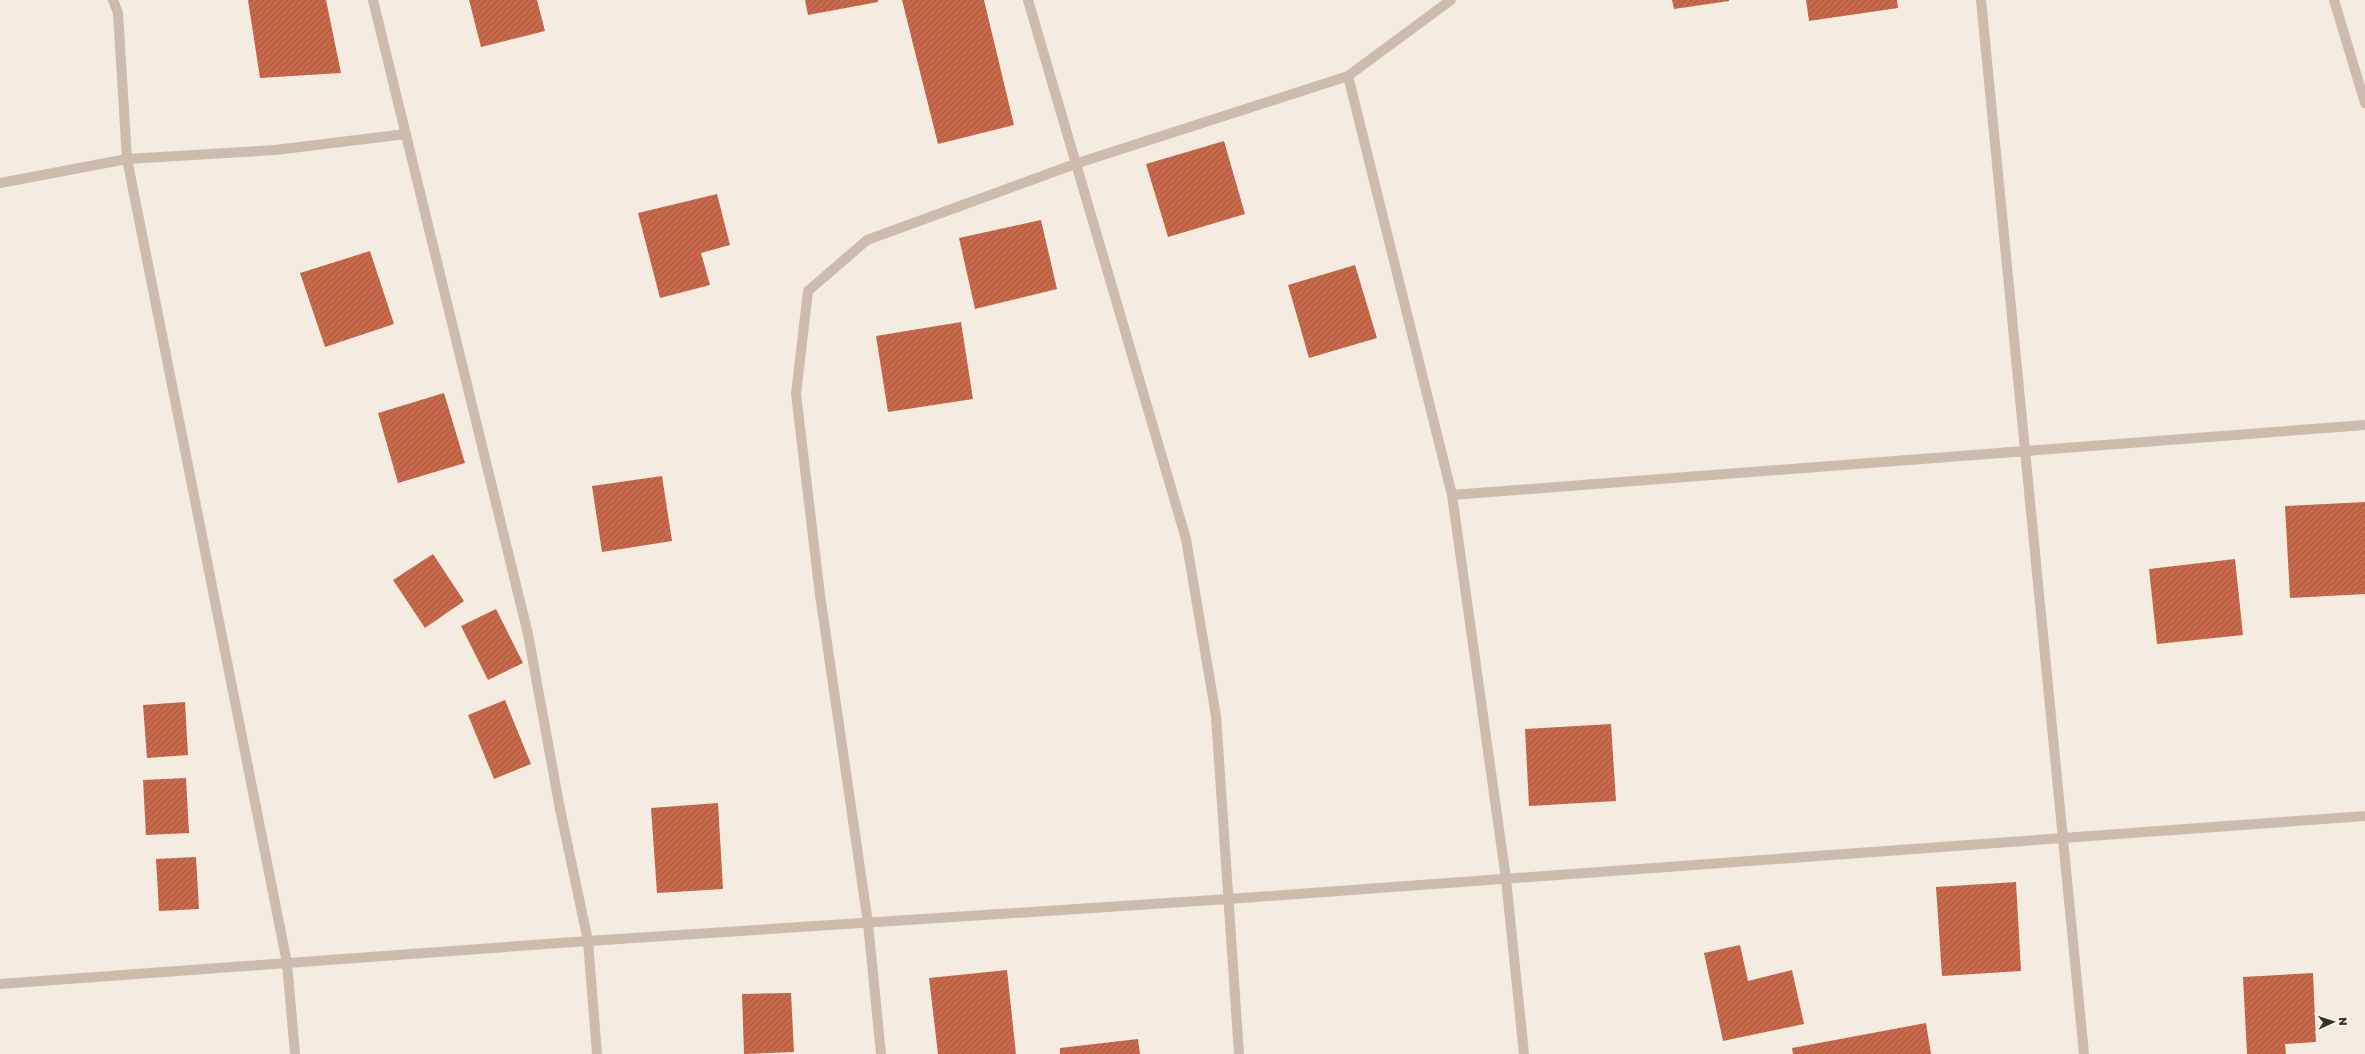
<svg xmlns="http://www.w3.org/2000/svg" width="2365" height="1054" viewBox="0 0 2365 1054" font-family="'Golos Text',sans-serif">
  <defs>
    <pattern id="building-hatch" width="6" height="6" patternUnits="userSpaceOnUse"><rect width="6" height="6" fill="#c8694b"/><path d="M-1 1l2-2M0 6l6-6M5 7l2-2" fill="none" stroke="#a4573f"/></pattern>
  </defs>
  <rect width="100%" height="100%" fill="#f4ebe1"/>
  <path fill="url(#building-hatch)" d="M248,0h78l15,73 -81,5z
    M469,0h68l8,31 -64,16z
    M805,0h73v2l-70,13z
    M902,0h82l30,125 -76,19z
    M1672,0h57v1l-55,8z
    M1806,0h91l1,8 -89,13z
    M1224,141l21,73 -77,23 -22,-73z
    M717,194l13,51 -29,8 9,32 -50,13 -22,-85z
    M1041,220l16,69 -82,20 -16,-71z
    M370,251l24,73 -69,23 -25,-74z
    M1355,265l22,73 -68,20 -21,-73z
    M961,322l12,77 -85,13 -12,-76z
    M444,393l21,70 -67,20 -20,-70z
    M662,476l10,65 -70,11 -10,-66z
    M2365,502v92l-75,4 -5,-92z
    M433,554l31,47 -39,27 -32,-48z
    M2235,559l8,76 -86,9 -8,-75z
    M496,609l27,54 -35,17 -27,-54z
    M505,700l26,64 -37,15 -26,-64z
    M185,702l3,53 -41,3 -4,-53z
    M1611,724l5,77 -87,5 -4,-77z
    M186,778l3,55 -43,2 -3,-55z
    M718,803l5,86 -66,4 -6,-85z
    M196,857l3,52 -40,2 -3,-52z
    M2016,882l5,89 -79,5 -6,-89z
    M1740,945l8,36 44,-11 12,54 -81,17 -19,-88z
    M1007,970l9,84h-78l-9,-76z
    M2313,973l3,69 -31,2 1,10h-39l-4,-77z
    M791,993l3,59 -50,2 -2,-60z
    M1926,1023l5,31h-138l-1,-6z
    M1138,1039l2,15h-80v-6z"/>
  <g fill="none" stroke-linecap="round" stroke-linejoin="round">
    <path stroke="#cdbbac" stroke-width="10" d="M113,0l5,13 9,146 148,-9 131,-16
      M373,0l155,634 32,175 28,132 9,113
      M1028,0l158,539 30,177 23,338
      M1981,0l103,1054
      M2334,0l31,103
      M1348,76l104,419 54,384 18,175
      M0,183l127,-24 160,804 8,91
      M1452,495l913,-70
      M0,984l588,-43 641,-42 1136,-83
      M881,1054l-13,-131 -48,-328 -24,-201 12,-103 59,-51 208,-76 273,-88 103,-76"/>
  </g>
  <g transform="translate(2333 1022) rotate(87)" stroke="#fbf5ee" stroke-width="3" paint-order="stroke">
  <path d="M0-3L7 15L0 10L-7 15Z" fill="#3b302b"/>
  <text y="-6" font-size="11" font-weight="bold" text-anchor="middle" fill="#3b302b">N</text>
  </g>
</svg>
